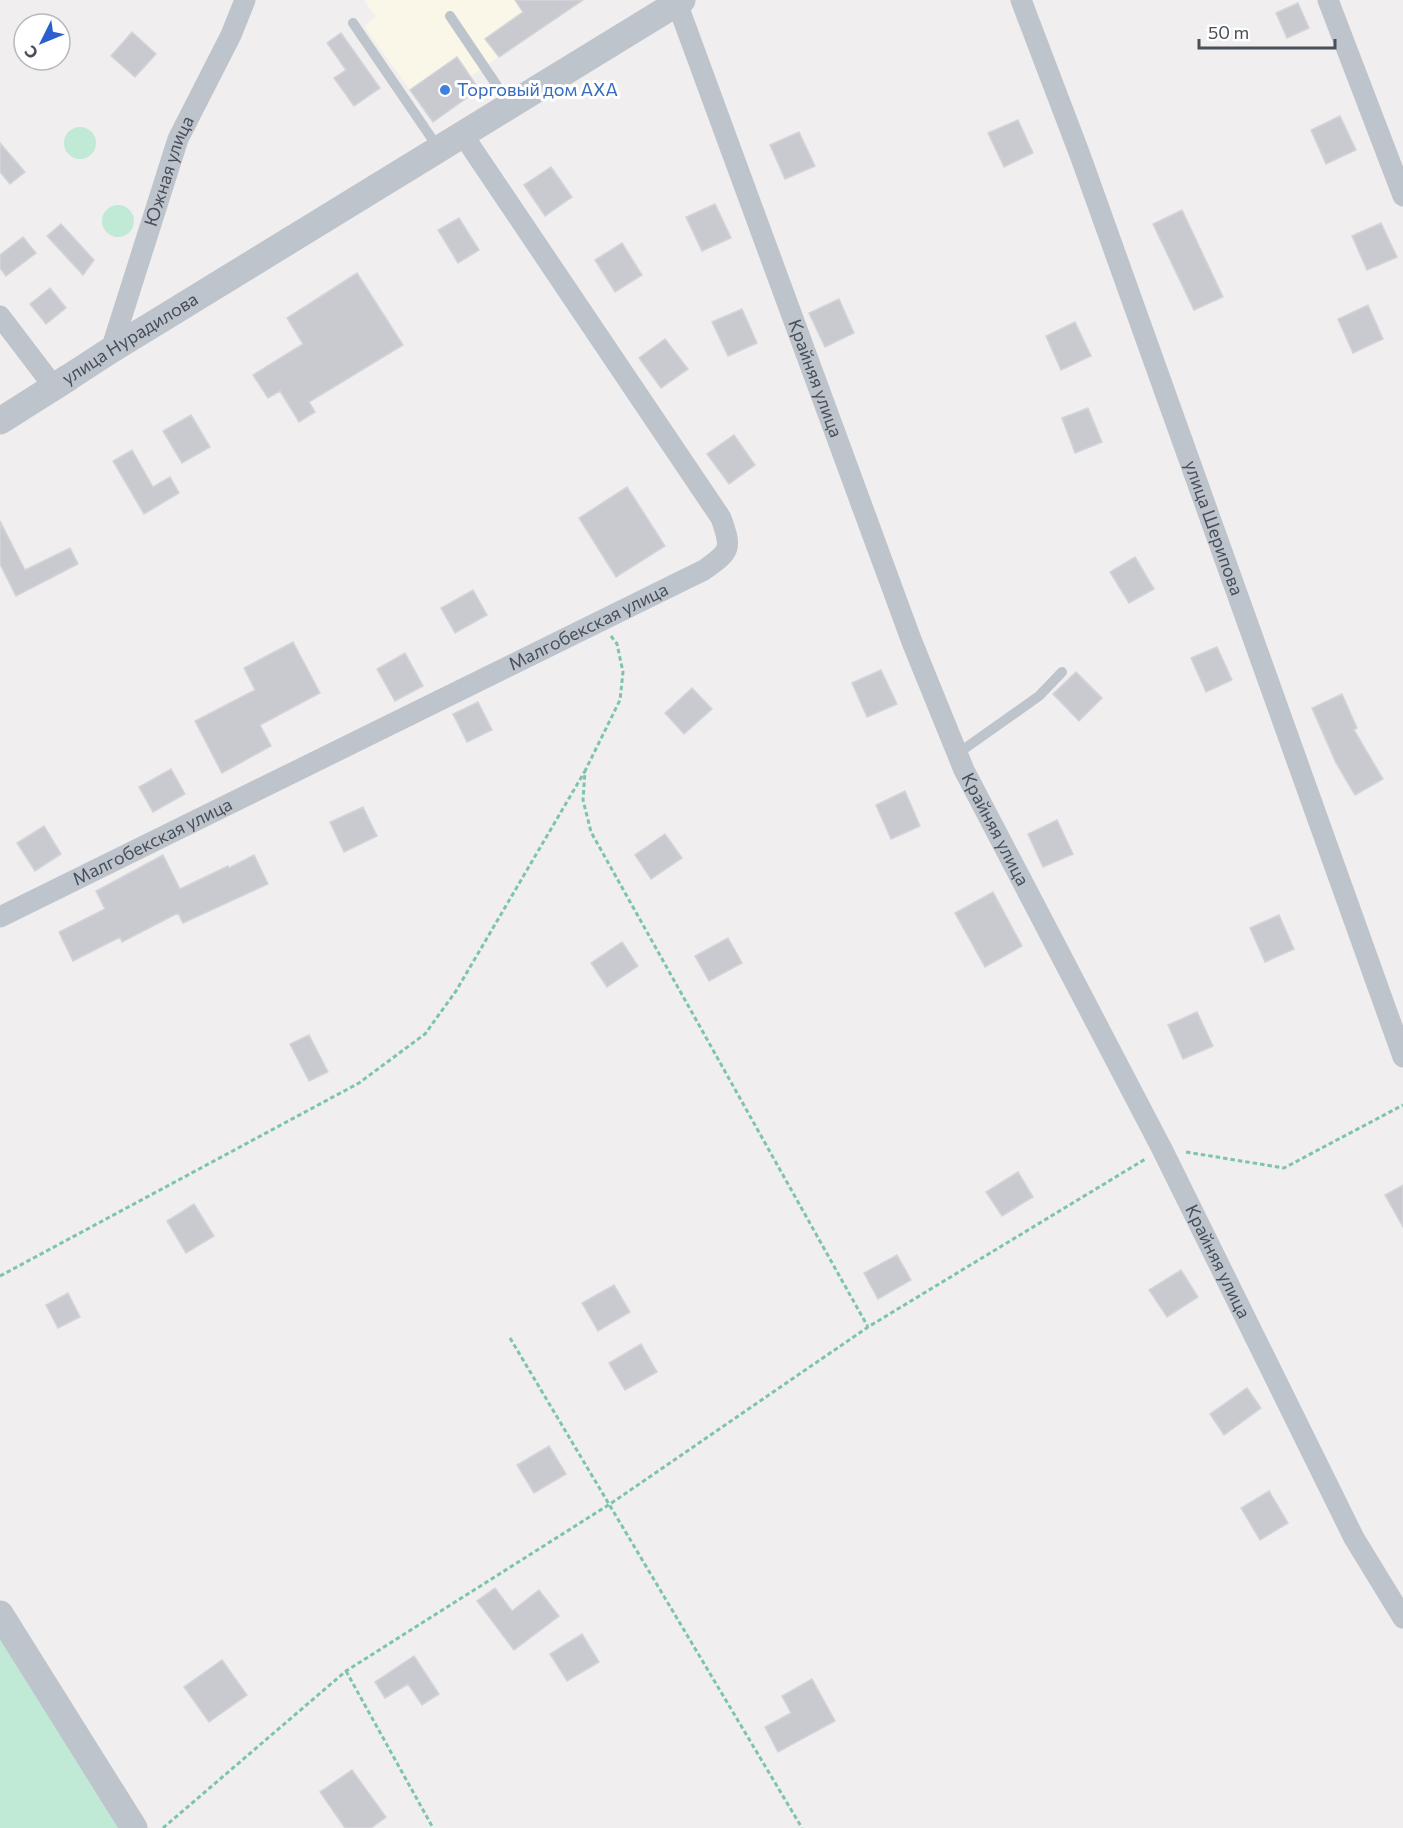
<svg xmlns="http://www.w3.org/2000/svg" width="1403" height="1828" viewBox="0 0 1403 1828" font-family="Commissioner,sans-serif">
  <rect width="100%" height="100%" fill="#f0eeee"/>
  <path fill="#faf7e9" d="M364,0h219l-112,76 8,13 -46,33 -69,-96 12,-9z"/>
  <path fill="#c0ead5" d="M64 143a16 16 0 1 1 32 0a16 16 0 1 1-32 0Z
    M102 221a16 16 0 1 1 32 0a16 16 0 1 1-32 0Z
    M0,1614l134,214h-134z"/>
  <path fill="#c9cad0" stroke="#d3d4d9" stroke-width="1.5" d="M515,0h68l-84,57 -14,-18 38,-27z
    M1298,3l11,25 -22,10 -11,-25z
    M132,32l24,22 -21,23 -24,-21z
    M341,33l39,55 -26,18 -20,-28 12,-8 -19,-27z
    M457,57l22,32 -46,33 -23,-32z
    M1340,116l16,34 -30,14 -15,-34z
    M1018,120l15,33 -29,14 -16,-34z
    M799,132l16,34 -30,13 -15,-34z
    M0,143l25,29 -15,12 -10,-12z
    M551,167l21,30 -27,19 -21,-31z
    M715,204l16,34 -29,13 -16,-34z
    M1182,210l41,87 -29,13 -41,-86z
    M459,218l20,32 -21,13 -20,-33z
    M1381,223l16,34 -30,13 -15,-34z
    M61,224l33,36 -11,15 -36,-39z
    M23,237l13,16 -30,23 -6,-8v-13z
    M622,243l20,32 -27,17 -20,-32z
    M357,273l46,72 -94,57 6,10 -16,10 -19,-31 -12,7 -15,-23 50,-31 -16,-26z
    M50,288l16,20 -20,16 -16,-20z
    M839,299l15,34 -29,14 -16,-34z
    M1368,305l15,34 -30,14 -15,-34z
    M742,309l15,34 -29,13 -16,-34z
    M1075,322l16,34 -30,14 -15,-34z
    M665,339l23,30 -27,19 -22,-30z
    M1088,408l14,34 -27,11 -13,-35z
    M191,415l19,32 -28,16 -19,-32z
    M734,435l21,30 -26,19 -22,-30z
    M132,450l21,37 17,-10 9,16 -35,21 -31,-53z
    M627,487l38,59 -49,31 -37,-59z
    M0,521l25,49 45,-22 8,16 -62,32 -16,-32z
    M1135,557l19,32 -25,14 -19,-31z
    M473,590l14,25 -32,18 -14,-25z
    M293,642l27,51 -60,32 11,21 -49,27 -27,-52 60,-31 -11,-22z
    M1217,647l15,33 -26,12 -15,-34z
    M405,653l18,33 -28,15 -18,-32z
    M881,670l16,34 -30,13 -15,-34z
    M1076,672l26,26 -23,23 -26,-27z
    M692,688l20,21 -28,25 -19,-21z
    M1342,694l15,34 -3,2 29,49 -28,16 -19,-32 -24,-55z
    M478,702l14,28 -25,12 -14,-28z
    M171,769l14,25 -32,18 -14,-25z
    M905,791l15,35 -29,13 -15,-34z
    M363,807l14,29 -33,16 -14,-30z
    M1057,820l16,34 -30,13 -15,-33z
    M44,826l17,28 -26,17 -18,-28z
    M665,834l17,24 -31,21 -16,-24z
    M163,855l17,34 48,-23 1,2 25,-13 14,29 -85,39 -5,-10 -56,29 -2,-5 -47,24 -14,-29 46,-23 -9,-18z
    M993,892l29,54 -37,21 -30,-54z
    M1279,915l15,34 -29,13 -15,-34z
    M728,938l14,25 -33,18 -14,-25z
    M622,942l16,24 -31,21 -16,-24z
    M1197,1012l16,34 -30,13 -15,-34z
    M309,1035l19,37 -19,9 -19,-37z
    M1018,1172l15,25 -31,19 -16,-24z
    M1403,1185v42l-18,-32z
    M194,1204l20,32 -28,17 -19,-32z
    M897,1255l14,25 -33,19 -14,-26z
    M1181,1270l17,27 -31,20 -18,-27z
    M614,1285l16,27 -32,19 -16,-28z
    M68,1293l12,24 -22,11 -12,-23z
    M641,1344l16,28 -32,18 -16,-27z
    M1247,1388l14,20 -37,27 -14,-21z
    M549,1446l17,28 -32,19 -17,-28z
    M1269,1491l19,32 -28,17 -19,-32z
    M495,1588l17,23 27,-21 20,26 -45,34 -37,-49z
    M582,1634l17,28 -32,19 -17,-27z
    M414,1656l25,38 -17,11 -14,-21 -23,14 -10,-16z
    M222,1660l25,35 -38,27 -25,-35z
    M812,1679l23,42 -57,31 -13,-25 26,-14 -9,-17z
    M352,1770l34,47 -15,11h-26l-25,-36z"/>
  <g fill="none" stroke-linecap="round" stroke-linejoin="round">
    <path stroke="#7cc5a9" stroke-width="3" stroke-dasharray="4.5 3" stroke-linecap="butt" d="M611,636l6,8 6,28 -3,28 -35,71 -2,29 8,32 277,495
      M1186,1152l98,16 119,-63
      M0,1276l359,-193 66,-49 31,-43 129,-220
      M510,1338l292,490
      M346,1671l87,157
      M163,1828l183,-157 264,-167 258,-177 279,-169"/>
    <path stroke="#bec4cc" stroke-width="10" d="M450,16l60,89
      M353,23l86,126
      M957,754l82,-58 23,-24"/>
    <g stroke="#bec4cc" stroke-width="21">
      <path id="s1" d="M1021,0l59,155 323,902"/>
      <path d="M1328,0l75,196"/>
      <path id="s2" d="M677,3l235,639 52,128 198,379 192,389 49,80"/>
      <path d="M0,316l54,71"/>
      <path id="s3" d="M111,350l67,-211 53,-104 14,-35"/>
      <path id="s4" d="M0,917l704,-347c27,-19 28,-21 17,-52l-258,-383"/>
    </g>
    <g stroke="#bec4cc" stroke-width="27">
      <path id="s5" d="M54,387l57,-37 571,-350"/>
      <path d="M0,421l68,-43"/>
      <path d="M0,1614l134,214"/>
    </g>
  </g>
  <circle fill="#3f7fe0" stroke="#fff" stroke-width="2" cx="445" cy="90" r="6"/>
  <g text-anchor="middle" stroke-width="6" stroke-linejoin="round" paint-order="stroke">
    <g font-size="18" fill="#366cbe" stroke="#fff" text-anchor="start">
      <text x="457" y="96">Торговый дом АХА</text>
    </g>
    <g font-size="18" fill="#484f59" stroke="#fff">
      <text dy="6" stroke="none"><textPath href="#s3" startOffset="188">Южная улица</textPath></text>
      <text dy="6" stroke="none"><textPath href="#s5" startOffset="90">улица Нурадилова</textPath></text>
      <text dy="6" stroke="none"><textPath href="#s2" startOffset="400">Крайняя улица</textPath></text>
      <text dy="6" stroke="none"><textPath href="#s1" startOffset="562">улица Шерипова</textPath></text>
      <text dy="6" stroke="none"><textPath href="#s4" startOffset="656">Малгобекская улица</textPath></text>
      <text dy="6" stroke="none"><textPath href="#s2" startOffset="886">Крайняя улица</textPath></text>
      <text dy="6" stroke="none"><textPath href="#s4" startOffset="170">Малгобекская улица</textPath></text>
      <text dy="6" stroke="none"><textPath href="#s2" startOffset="1372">Крайняя улица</textPath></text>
    </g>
  </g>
  <g transform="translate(42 42) rotate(227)"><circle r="28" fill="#ffffff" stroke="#b6b9bd" stroke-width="1.5"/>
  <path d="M0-4.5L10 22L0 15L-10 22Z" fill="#2b60ce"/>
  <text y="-9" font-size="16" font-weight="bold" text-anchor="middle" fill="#484f59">С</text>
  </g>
  <path d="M1199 39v9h136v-9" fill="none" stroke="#484f59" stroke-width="3"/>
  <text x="1208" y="39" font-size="18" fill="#484f59" stroke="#ffffff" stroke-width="4.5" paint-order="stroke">50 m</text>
</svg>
